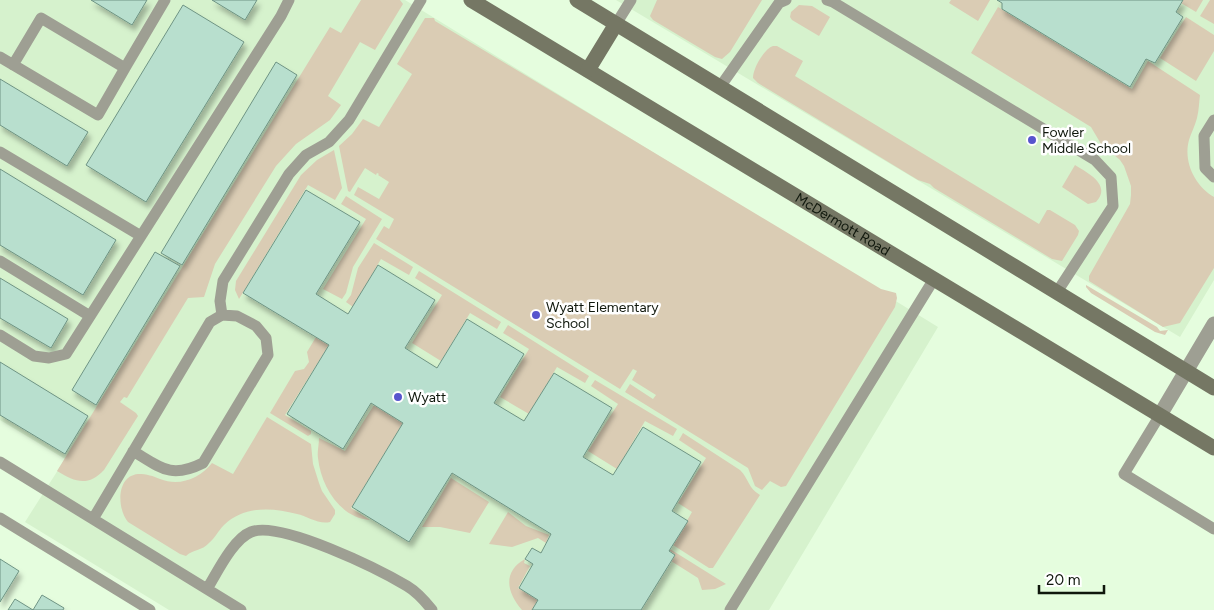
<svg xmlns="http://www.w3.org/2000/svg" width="1214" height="610" viewBox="0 0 1214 610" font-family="Figtree,sans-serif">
  <defs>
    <filter id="shadow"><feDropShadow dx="3" dy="5.5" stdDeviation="2.5" flood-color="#0004"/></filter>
  </defs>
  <rect width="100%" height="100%" fill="#e5fdde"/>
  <path fill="#d6f2cd" d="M0,0h405l533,327 -169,283h-600l-144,-88 40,-63 -65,-39z
    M616,0h598v280l-34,57z"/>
  <path fill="#daccb4" d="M361,0h39l3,4 -28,46 -15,-8 -32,54 13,9 -11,15 -34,24 -20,22 -61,98 -11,33 -16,1 -61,100 -3,-1 -4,5 16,11 2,3 -34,54c-16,17 -29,12 -47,1l273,-444 11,6z
    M657,0h105l-32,52 -8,7 -7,-2 -62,-37 -3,-4z
    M951,0h39l-12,21 -29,-18z
    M1183,0h20l-7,12 -15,-9z
    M1210,0h4v24l-14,-8z
    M799,5l13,1 18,11 -11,19 -27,-16 -2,-3 1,-5z
    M998,7l134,82 16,-28 52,34c-1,7 -1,15 -3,23 -2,8 -6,15 -8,22 -6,22 6,46 25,57v71l-34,55 -17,4 -74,-46v-5l41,-72 1,-9v-9l-7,-20 -4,-6 -19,-16 -10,-17 -120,-74z
    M1186,17l28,18v16l-18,30 -36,-23z
    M425,18h9l1,3 446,268 15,4 1,5 -2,9 -109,179 -5,1 -11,-6 -8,9 -7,-4 -7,-18 -123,-76 5,-8 23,15 3,-4 -24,-15 5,-9 -4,-2 -13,20 -244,-150 8,-13 5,3 5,-10 -40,-24 4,-8 21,12 10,-17 -11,-7 1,-1 -2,-1 -1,2 -11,-7 -15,24 -2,-1 -9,-45 13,-12 11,-15 16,8 33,-53 -15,-10z
    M773,46h4l26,15 -8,15 244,148 8,-14h3l25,15 4,6 -1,4 -16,26 -10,-2 -118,-71 -4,-4 -12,-4 -160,-97 -5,-5c0,-10 11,-29 20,-32z
    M334,150l8,38 -7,12 -27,-15 -69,114 -4,-9 1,-9 65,-106 16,-15z
    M1075,165c13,8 37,20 21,37l-8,2 -26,-17z
    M346,196l36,23 -29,48 -7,26 -4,6 -19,-10 43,-70 -25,-15z
    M374,243l39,24 -4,8 -28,-16 -28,48 -7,-5 5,-7 7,-27z
    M419,271l82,51 -4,7 -27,-16 -29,48 -29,-18 30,-48 -27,-17z
    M1086,285l71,42 3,4 8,-1 -3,5 -10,-3 -64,-39 -5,-6z
    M508,325l81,51 -4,7 -28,-16 -28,47 -29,-17 29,-48 -26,-16z
    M316,337l13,8 -44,70 26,16v3l-3,2 -38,-23 25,-42 9,-2 5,-7 -2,-10z
    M595,380l82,49 -4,7 -28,-15 -28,48 -29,-18 30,-47 -27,-18z
    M374,405l29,18 -52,85 19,12c-30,-2 -49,-34 -52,-62 -1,-6 1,-13 1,-20l26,13z
    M267,417l44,27 2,20 6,19 3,8 13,19v4l-5,8c-11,3 -23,-6 -33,-8 -26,-7 -53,-8 -73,11 -6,6 -9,13 -15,18 -7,8 -16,6 -23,13l-6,-2 -52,-32c-11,-13 -12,-46 10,-48 9,0 15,2 22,5 20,8 40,-1 52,-16l21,11z
    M683,433l57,37c9,9 8,18 20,25l-47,73h-4l-36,-23 19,-33 -14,-9 28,-45 -27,-18z
    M451,478l38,24 -19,31 -30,-6h-18z
    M508,512l18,14 23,9 -3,8 -8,-5 -26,9 -23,-3z
    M670,549l56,35 -11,5 -13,1 -4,-12 -27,-17 4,-6 -6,-4z
    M525,559l-1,4 6,3 -12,22 20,12 -6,10h-10c-15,-17 -20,-38 3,-51z"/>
  <path fill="#b8dfce" stroke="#6f9484" filter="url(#shadow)" d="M91,0h56l-15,25z
    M212,0h45l-12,20z
    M997,0h186l-7,12 7,5 -28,46 -9,-4 -16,28 -128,-78v-6z
    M183,5l61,37 -98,160 -60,-37z
    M276,62l21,13 -115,190 -21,-12z
    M0,79l88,53 -21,34 -67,-41z
    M0,169l116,71 -33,55 -83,-50z
    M306,190l54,32 -44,72 32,20 30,-49 57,35 -30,48 32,20 30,-49 57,35 -30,49 30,18 30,-48 58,35 -29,49 30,18 30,-48 58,35 -29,49 16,10 -19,30 6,4 -34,55h-109l6,-10 -19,-12 14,-24 -8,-5 7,-11 9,5 10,-19 -99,-61 -43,69 -57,-35 51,-84 -32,-20 -28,46 -56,-35 42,-69 -86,-52z
    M155,252l25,14 -84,139 -24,-15z
    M0,278l68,41 -17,29 -51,-30z
    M0,362l88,54 -23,38 -65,-39z
    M0,559l19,12 -19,31z
    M42,595l22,13 -1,2h-55l7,-11 18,11z"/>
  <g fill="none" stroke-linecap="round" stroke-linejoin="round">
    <path stroke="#9e9f93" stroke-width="11" d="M827,0l6,2 262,158 16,17 2,29 -56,86
      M616,24l15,-24
      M0,57l98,58 27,-47 -84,-50 -28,47
      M125,68l40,-68
      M720,87l59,-84 7,-3
      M1214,120l-10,16 1,32 9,9
      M0,152l141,84
      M0,261l90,55
      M222,315l-2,-14 3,-20 66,-107 17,-19 23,-13 20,-22 72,-120
      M0,335l34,21 15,2 17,-4 215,-338 8,-16
      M1160,415l-36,59 90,55
      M0,462l241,148
      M0,518l150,92
      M93,519l117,-197 12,-7 15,1 19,10 10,12 2,17 -65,108c-32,16 -42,5 -70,-12
      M207,589c10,-16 26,-50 44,-57 29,-12 129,38 156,54 10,6 18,15 25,24
      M730,610l204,-331"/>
    <path stroke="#9e9f93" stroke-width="15" d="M1160,415l54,-91"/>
    <g stroke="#757764" stroke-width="15">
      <path id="s1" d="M471,0l743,448"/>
      <path d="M577,0l637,388"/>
      <path d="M588,70l28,-46"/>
    </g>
  </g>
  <g fill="#5755cd" stroke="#fff" stroke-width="2">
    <circle cx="1032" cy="140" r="5"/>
    <circle cx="536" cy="315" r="5"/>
    <circle cx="398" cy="397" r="5"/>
  </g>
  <g text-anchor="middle" stroke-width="5" stroke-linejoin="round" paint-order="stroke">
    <g font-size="14" fill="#0f170c" stroke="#fff" text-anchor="start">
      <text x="1042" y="137">Fowler<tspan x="1042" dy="16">Middle School</tspan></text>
      <text x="546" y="312">Wyatt Elementary<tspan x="546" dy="16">School</tspan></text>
      <text x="408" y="402">Wyatt</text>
    </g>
    <g font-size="14" fill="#0f170c" stroke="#fff">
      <text dy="5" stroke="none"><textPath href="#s1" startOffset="434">McDermott Road</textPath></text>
    </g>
  </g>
  <path d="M1039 585v8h65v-8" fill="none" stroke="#0f170c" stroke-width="2.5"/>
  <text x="1046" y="585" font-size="15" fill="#0f170c" stroke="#ffffff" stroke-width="4" paint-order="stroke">20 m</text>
</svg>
